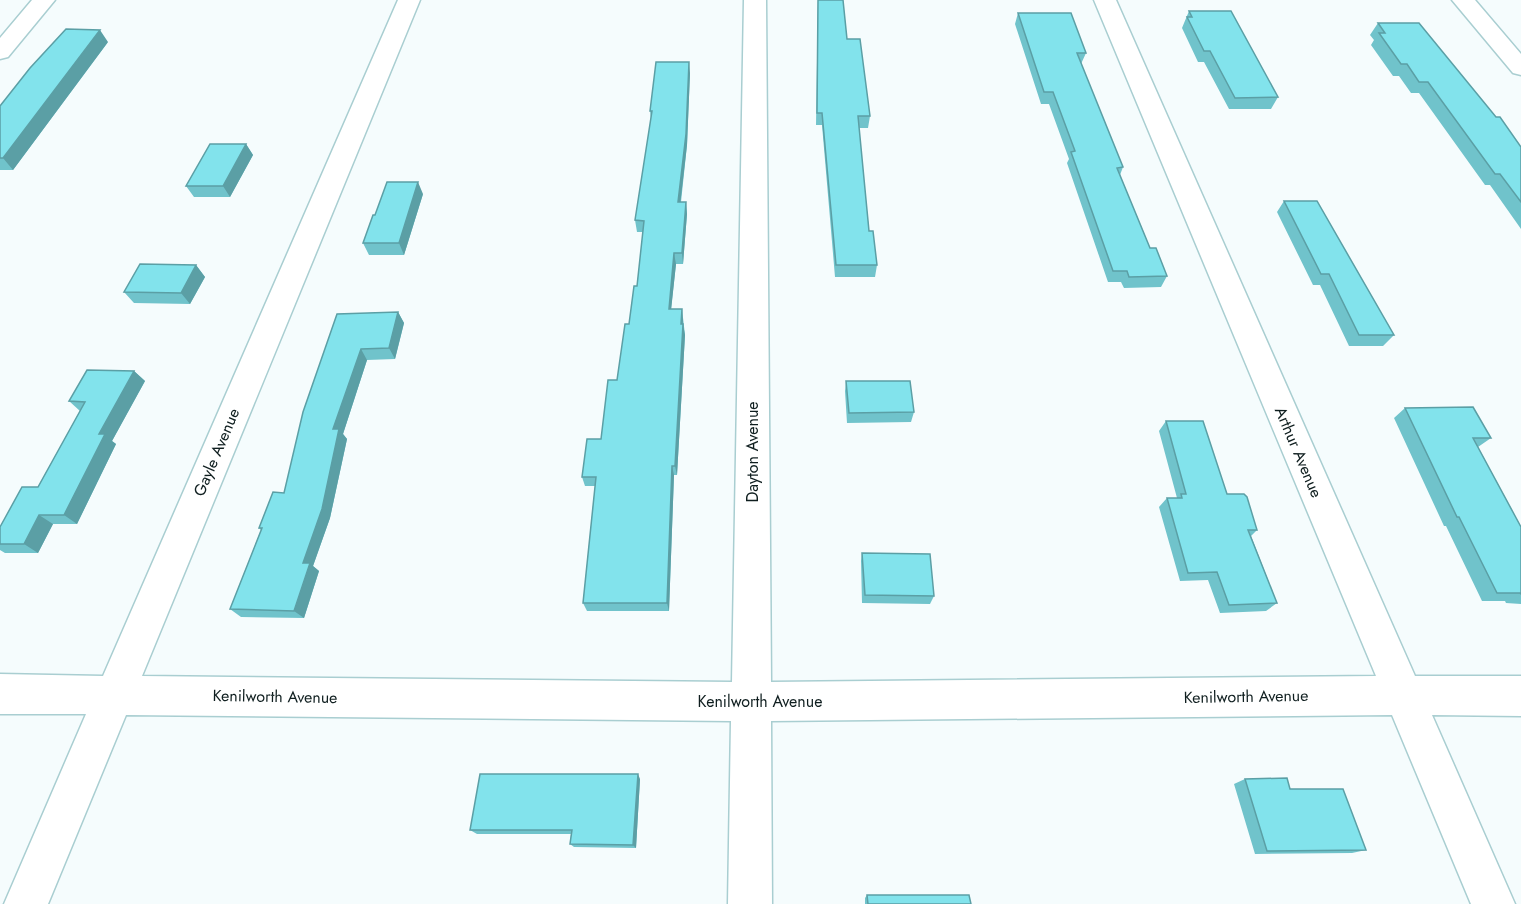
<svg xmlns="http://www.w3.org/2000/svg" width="1521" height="904" viewBox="0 0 1521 904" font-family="Jost,sans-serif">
  <rect width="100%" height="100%" fill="#f5fcfd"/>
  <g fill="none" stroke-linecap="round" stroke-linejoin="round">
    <defs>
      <path id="minor" d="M32,0h23l-47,57 -8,2v-21z
        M398,0h22l-278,676 590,6 12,-682h22l5,682 605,-6 -282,-676h22l299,676h106v40l-89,-1 83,189h-44l-79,-189 -621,6 1,183h-44l3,-183 -605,-6 -78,189h-44l82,-190h-86v-40l103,2z
        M1452,0h23l46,54v21l-8,-2z"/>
    </defs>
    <use href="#minor" stroke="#a9ced1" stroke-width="3"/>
    <use href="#minor" fill="#fff" fill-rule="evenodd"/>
  </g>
  <path fill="#70c3cb" d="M818,0h25l4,39 23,77 -2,12h-9l10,103 8,34 -2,12h-40l-13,-152h-6z
    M1189,11l89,86 -7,12h-42l-25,-47h-6l-16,-34z
    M1018,13l68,40 -5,11 42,103 -3,8 30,73 17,28 -6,11 -37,1 -3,-6h-13l-41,-119 2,-4 -20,-55h-8l-26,-80z
    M1378,23l143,124v82l-31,-44h-5l-66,-92h-8l-12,-17h-6l-22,-31 3,-5 -4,-5z
    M108,42l-95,128h-13v-64z
    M690,73l-3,72 -6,57h5l1,12 -4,50h-7l-5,45h11l3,26 -8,140h-3l-5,136h-82l-4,-8 12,-117h-10l-3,-9 19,-38 16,-59 20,-94 6,-54h-6l-2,-12 16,-101 -1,-8z
    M246,144l7,11 -23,42h-36l-8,-11z
    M423,194l-19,61h-35l-6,-12 12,-28z
    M1284,201l110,134 -11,11h-34l-29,-61h-7l-36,-73z
    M196,265l9,12 -15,27 -56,-1 -10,-11z
    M398,312l6,11 -9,36 -28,1 -24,74 4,5 -17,79 -17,48 6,5 -15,47 -63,-1 -11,-8 31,-79 -2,-2 25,-35 53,-179z
    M134,371l11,10 -33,60 4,3 -39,80h-24l-15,29h-33l-5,-3v-23l38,-40 42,-76 -11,-10z
    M846,381l68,31 -3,10 -64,1 -2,-32z
    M1405,408l86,30 -13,9 43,80v77l-15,-1 -1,-2h-23l-36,-75h-2l-50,-108z
    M1166,421l91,109 -6,6 26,67 -11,8 -46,2 -12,-33 -28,1 -21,-74 8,-9h10l-18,-67z
    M862,553l72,43 -4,8 -68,-1 -1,-42z
    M640,779l-4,69 -62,-1 -4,-3 1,-10h-94l-7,-4z
    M1245,779l45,10 76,61 -14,3 -97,1 -21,-70z
    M867,895l104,9h-106v-6z"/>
  <path fill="#5b9fa5" d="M100,30l8,12 -95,128 -10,-12z
    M689,62l1,11 -3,72 -8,69 -1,-12z
    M246,144l7,11 -23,42 -7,-11z
    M418,182l5,12 -19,61 -5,-12z
    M686,202l1,12 -4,50 -1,-11z
    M674,253l2,11 -6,56 -1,-11z
    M196,265l9,12 -15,27 -9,-11z
    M682,309l1,11 -1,15 -1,-11z
    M398,312l6,11 -9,36 -6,-11z
    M683,324l2,11 -8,140 -2,-9z
    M361,349l6,11 -24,74 4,5 -17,79 -17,48 6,5 -15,47 -10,-7 9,-48 30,-134z
    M134,371l11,10 -33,60 4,3 -39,80 -13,-9 35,-81z
    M672,466l2,9 -5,136 -2,-8z
    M39,515l14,9 -15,29 -14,-9z
    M638,774l2,5 -4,69 -3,-3z"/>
  <path fill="#82e3ec" stroke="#5b9fa5" stroke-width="1.5" d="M818,0h25l4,39h13l10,77h-12l11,115h4l4,34h-41l-14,-152h-5z
    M1189,11h42l47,86 -43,1 -25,-47h-6l-17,-34h5z
    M1018,13h53l15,40h-9l46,114 -6,1 33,80h6l11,28 -38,1 -2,-6h-14l-42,-119 4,-1 -22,-59h-9z
    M1378,23h41l77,94h4l21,30v55l-21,-28h-5l-67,-92h-9l-12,-18h-6l-22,-31h6z
    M66,29l34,1 -97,128h-3v-52l30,-38z
    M656,62h33l-3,72 -8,68h8l-4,51h-8l-5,56h13l-1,15h2l-8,142h-3l-5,137h-84l13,-126h-14l5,-38h14l7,-59h9l8,-56h4l5,-38h3l7,-65 -9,-1 17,-109h-2z
    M210,144h36l-23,42h-37z
    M387,182h31l-19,61h-36l10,-28h2z
    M1284,201h33l77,134h-35l-30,-61h-8z
    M140,264l56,1 -15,28 -57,-1z
    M398,312l-9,36 -28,1 -28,80h6l-17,80 -19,54h7l-16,48 -64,-2 32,-81h-3l14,-36 11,1 19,-81 34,-98z
    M87,370l47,1 -35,63h6l-41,81h-25l-15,29h-24v-17l22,-40h16l47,-85 -16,-1z
    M846,381h64l4,31 -65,1z
    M1473,407l18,31h-18l48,89v67l-1,-1h-23l-38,-76h-2l-52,-109z
    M1166,421h37l24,73h17l3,3 10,33h-9l29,73 -48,2 -12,-33 -29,1 -21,-75h15l-1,-4h5z
    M862,553l68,1 4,42 -69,-1z
    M480,774h158l-5,71 -63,-1 2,-14h-102z
    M1287,778l3,11h53l23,61 -99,1 -22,-72z
    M867,895h102l2,9h-103z"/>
  <g text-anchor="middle" stroke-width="5" stroke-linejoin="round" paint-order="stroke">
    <g font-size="16" fill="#0f1e1f" stroke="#fff">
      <text transform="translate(216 452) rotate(-67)" y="6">Gayle Avenue</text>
      <text transform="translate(752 452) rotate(-90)" y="6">Dayton Avenue</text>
      <text transform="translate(1299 452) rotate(67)" y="6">Arthur Avenue</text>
      <text transform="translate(275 696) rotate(1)" y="6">Kenilworth Avenue</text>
      <text transform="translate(1246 696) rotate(-1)" y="6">Kenilworth Avenue</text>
      <text x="760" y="707">Kenilworth Avenue</text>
    </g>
  </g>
</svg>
